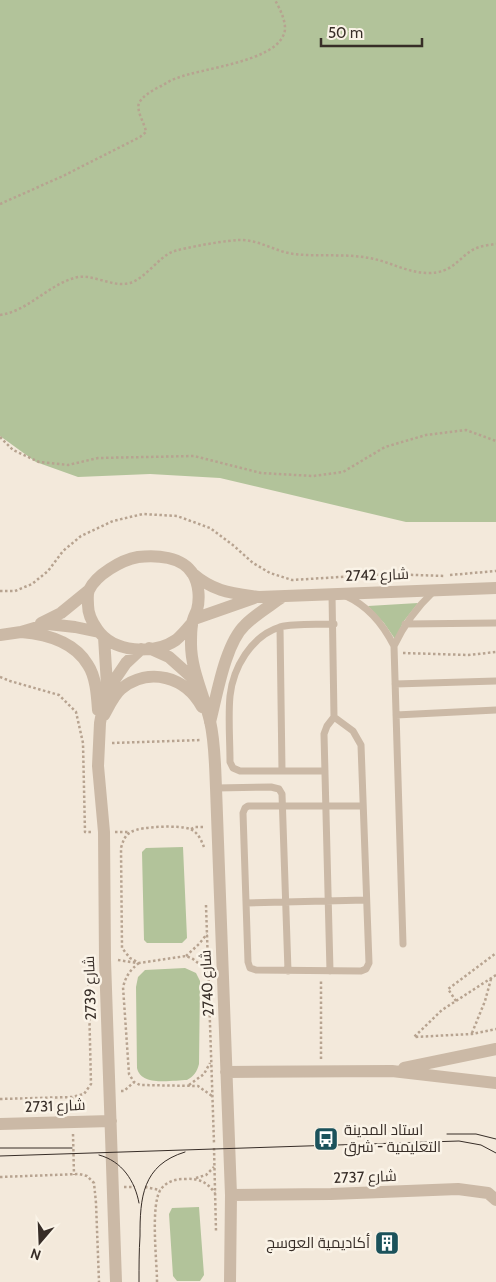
<svg xmlns="http://www.w3.org/2000/svg" width="496" height="1282" viewBox="0 0 496 1282" font-family="Cabin,Cairo,sans-serif">
  <rect width="100%" height="100%" fill="#f3e9db"/>
  <path fill="#b2c39a" d="M0,0h496v522h-90l-186,-44 -70,-4 -72,3 -42,-15 -36,-26z
    M418,603l-14,18 -9,18 -11,-16 -16,-17z
    M183,847l4,91 -5,5h-35l-3,-3 -2,-88 4,-4z
    M185,968l11,5 4,8 -1,83c-2,8 -5,12 -12,16 -14,0 -46,7 -50,-12l-1,-81 2,-10 7,-7z
    M199,1207l5,68 -4,6h-23l-4,-5 -4,-62 3,-6z"/>
  <g fill="none" stroke-linecap="round" stroke-linejoin="round">
    <path stroke="#b7a390" stroke-width="2.5" stroke-dasharray="2.5 2.5" stroke-linecap="butt" d="M0,204l63,-28 77,-39 6,-5c-1,-8 -10,-21 -7,-29 4,-7 11,-11 18,-15 7,-3 13,-8 20,-10 26,-10 94,-16 106,-42 6,-10 -3,-27 -8,-36
      M0,315c28,-4 47,-29 74,-37 17,-6 37,10 56,5 16,-5 29,-26 42,-31 9,-4 61,-13 71,-12 18,1 34,12 51,14 26,3 55,-1 80,5 18,4 35,14 54,14 25,0 29,-14 46,-24 6,-3 15,-4 22,-5
      M0,437l13,13 26,12 29,3 30,-7 96,-2 67,17 52,3 30,-4 42,-25 41,-12 40,-5 30,11
      M450,575l46,-4
      M0,591h15l17,-7 16,-13 15,-20 18,-15 32,-15 30,-7 34,2 33,12 24,18 19,17 17,10 22,7 96,-6 57,2
      M403,653l65,2 28,-3
      M0,677l10,4 49,14 17,17 7,31 2,89h6
      M112,743l89,-3
      M191,829l4,-2h10
      M115,832h15
      M204,847c-3,-7 -6,-15 -14,-18 -10,-4 -49,-3 -59,3 -6,3 -8,9 -10,16l1,100 8,10 9,5 47,-7 7,3 15,12
      M206,905l8,238
      M186,956l13,-12 8,-10
      M118,960l19,3
      M139,963c-9,7 -13,13 -16,24l6,87 5,8 6,3 58,1 14,10
      M496,975l-54,35 -28,27 58,-3 24,-5
      M456,1001l-8,-12 48,-36
      M472,1033l13,-32 6,-22
      M321,1059v-79
      M189,1085l15,-11 6,-11
      M121,1091h3l10,-9
      M72,1097l1,14
      M0,1099l72,-2 12,-3 7,-10 -3,-124h4
      M73,1134l1,41
      M214,1148l2,83
      M0,1177l79,-3 8,2 7,7 2,20 3,79
      M196,1178l10,-3 8,-8
      M124,1187h11
      M145,1187l15,3
      M157,1282c0,-21 -7,-78 4,-93 6,-8 15,-10 24,-10 14,-1 22,3 30,14"/>
    <path stroke="#cbb9a6" stroke-width="7" d="M346,596c22,10 37,28 48,50l9,298
      M405,624l91,-1
      M280,627l2,144
      M394,646c10,-21 22,-38 39,-54
      M395,684l101,-3
      M396,715l100,-5
      M334,717l19,14 8,14 8,218 -3,6 -5,2 -105,-1 -6,-2 -2,-6 -5,-149 2,-5 3,-2h115
      M325,771h-85l-7,-3 -3,-6c0,-22 -2,-45 0,-66 3,-28 21,-60 50,-69 16,-4 37,-2 54,-3
      M216,788l55,-1 8,2 3,5 6,177
      M246,903l120,-3
      M330,971l-6,-237 3,-8 7,-9 -2,-123"/>
    <path stroke="#cbb9a6" stroke-width="12" d="M192,573c22,19 39,20 67,24l237,-9
      M194,619l60,-21
      M41,623l20,-10 27,-22
      M192,623c-5,6 -10,12 -16,17 -22,15 -63,13 -79,-11 -5,-7 -9,-15 -9,-24 0,-4 -1,-11 1,-15 7,-15 32,-30 49,-33 18,-2 44,-1 55,17 6,10 7,25 4,36 -2,5 -5,10 -5,15 -1,5 -1,13 -1,19 0,26 13,51 19,77 5,21 5,45 6,67l15,407 -1,87
      M21,632c25,2 53,9 67,33 8,12 9,31 10,45
      M0,635l21,-3 27,-8 27,3 24,5
      M104,637l3,48 -7,38 -2,43 6,66 1,128 11,322
      M149,648l20,9 28,25
      M107,691l19,-28 15,-14
      M104,715c5,-9 10,-20 17,-26 28,-23 65,-12 81,18
      M210,722c7,-27 15,-78 35,-97 11,-11 25,-19 37,-28
      M404,1068l92,-19
      M226,1072l166,-1 104,12
      M0,1124l111,-3
      M231,1195l100,-1 127,-5 30,4 8,7"/>
    <path stroke="#372d27" stroke-width="1" d="M447,1134h29l20,5
      M0,1148h72
      M99,1155c23,6 36,26 40,48
      M0,1156l459,-15 22,4 15,8
      M139,1282c0,-15 0,-31 1,-46 0,-38 2,-71 45,-84"/>
  </g>
  <defs>
    <symbol id="bus-square" viewBox="-11 -11 22 22"><rect x="-9" y="-9" width="18" height="18" rx="4" fill="#1b525b" stroke="#faf3e7"/><path d="M-5-6H5V4H4V6H2V4H-2V6H-4V4H-5ZM-3.5-4V0h7V-4ZM-3.5 1.2v1.5H-2V1.2ZM2 1.2v1.5H3.5V1.2Z" fill="#fff"/></symbol>
    <symbol id="building-square" viewBox="-11 -11 22 22"><rect x="-9" y="-9" width="18" height="18" rx="4" fill="#1b525b" stroke="#faf3e7"/><path d="M-4-6H4V6H1V3H-1V6H-4ZM-2.5-4.3h1.7v1.8h-1.7ZM.8-4.3h1.7v1.8H.8ZM-2.5-1h1.7V.8h-1.7ZM.8-1h1.7V.8H.8Z" fill="#fff"/></symbol>
  </defs>
  <g fill-rule="evenodd">
    <use href="#bus-square" x="312" y="1125" width="28" height="28"/>
    <use href="#building-square" x="373" y="1229" width="28" height="28"/>
  </g>
  <g text-anchor="middle" stroke-width="5" stroke-linejoin="round" paint-order="stroke">
    <g font-size="15" fill="#372d27" stroke="#faf3e7">
      <text transform="translate(377 575) rotate(-2)" y="5">شارع 2742</text>
      <text transform="translate(207 983) rotate(-93)" y="5">شارع 2740</text>
      <text transform="translate(90 988) rotate(-92)" y="5">شارع 2739</text>
      <text transform="translate(55 1106) rotate(-2)" y="5">شارع 2731</text>
      <text transform="translate(365 1177) rotate(-2)" y="5">شارع 2737</text>
    </g>
    <g font-size="15" fill="#372d27" stroke="#faf3e7" text-anchor="start">
      <text x="344" y="1135">استاد المدينة<tspan x="344" dy="17">التعليمية - شرق</tspan></text>
      <text x="370" y="1248" text-anchor="end">أكاديمية العوسج</text>
    </g>
  </g>
  <g transform="translate(40 1242) rotate(199)" stroke="#faf3e7" stroke-width="4" paint-order="stroke">
  <path d="M0-4L9 19L0 12L-9 19Z" fill="#372d27"/>
  <text y="-8" font-size="14" font-weight="bold" text-anchor="middle" fill="#372d27">N</text>
  </g>
  <path d="M321 38v8h101v-8" fill="none" stroke="#372d27" stroke-width="2.5"/>
  <text x="328" y="38" font-size="15" fill="#372d27" stroke="#faf3e7" stroke-width="4" paint-order="stroke">50 m</text>
</svg>
